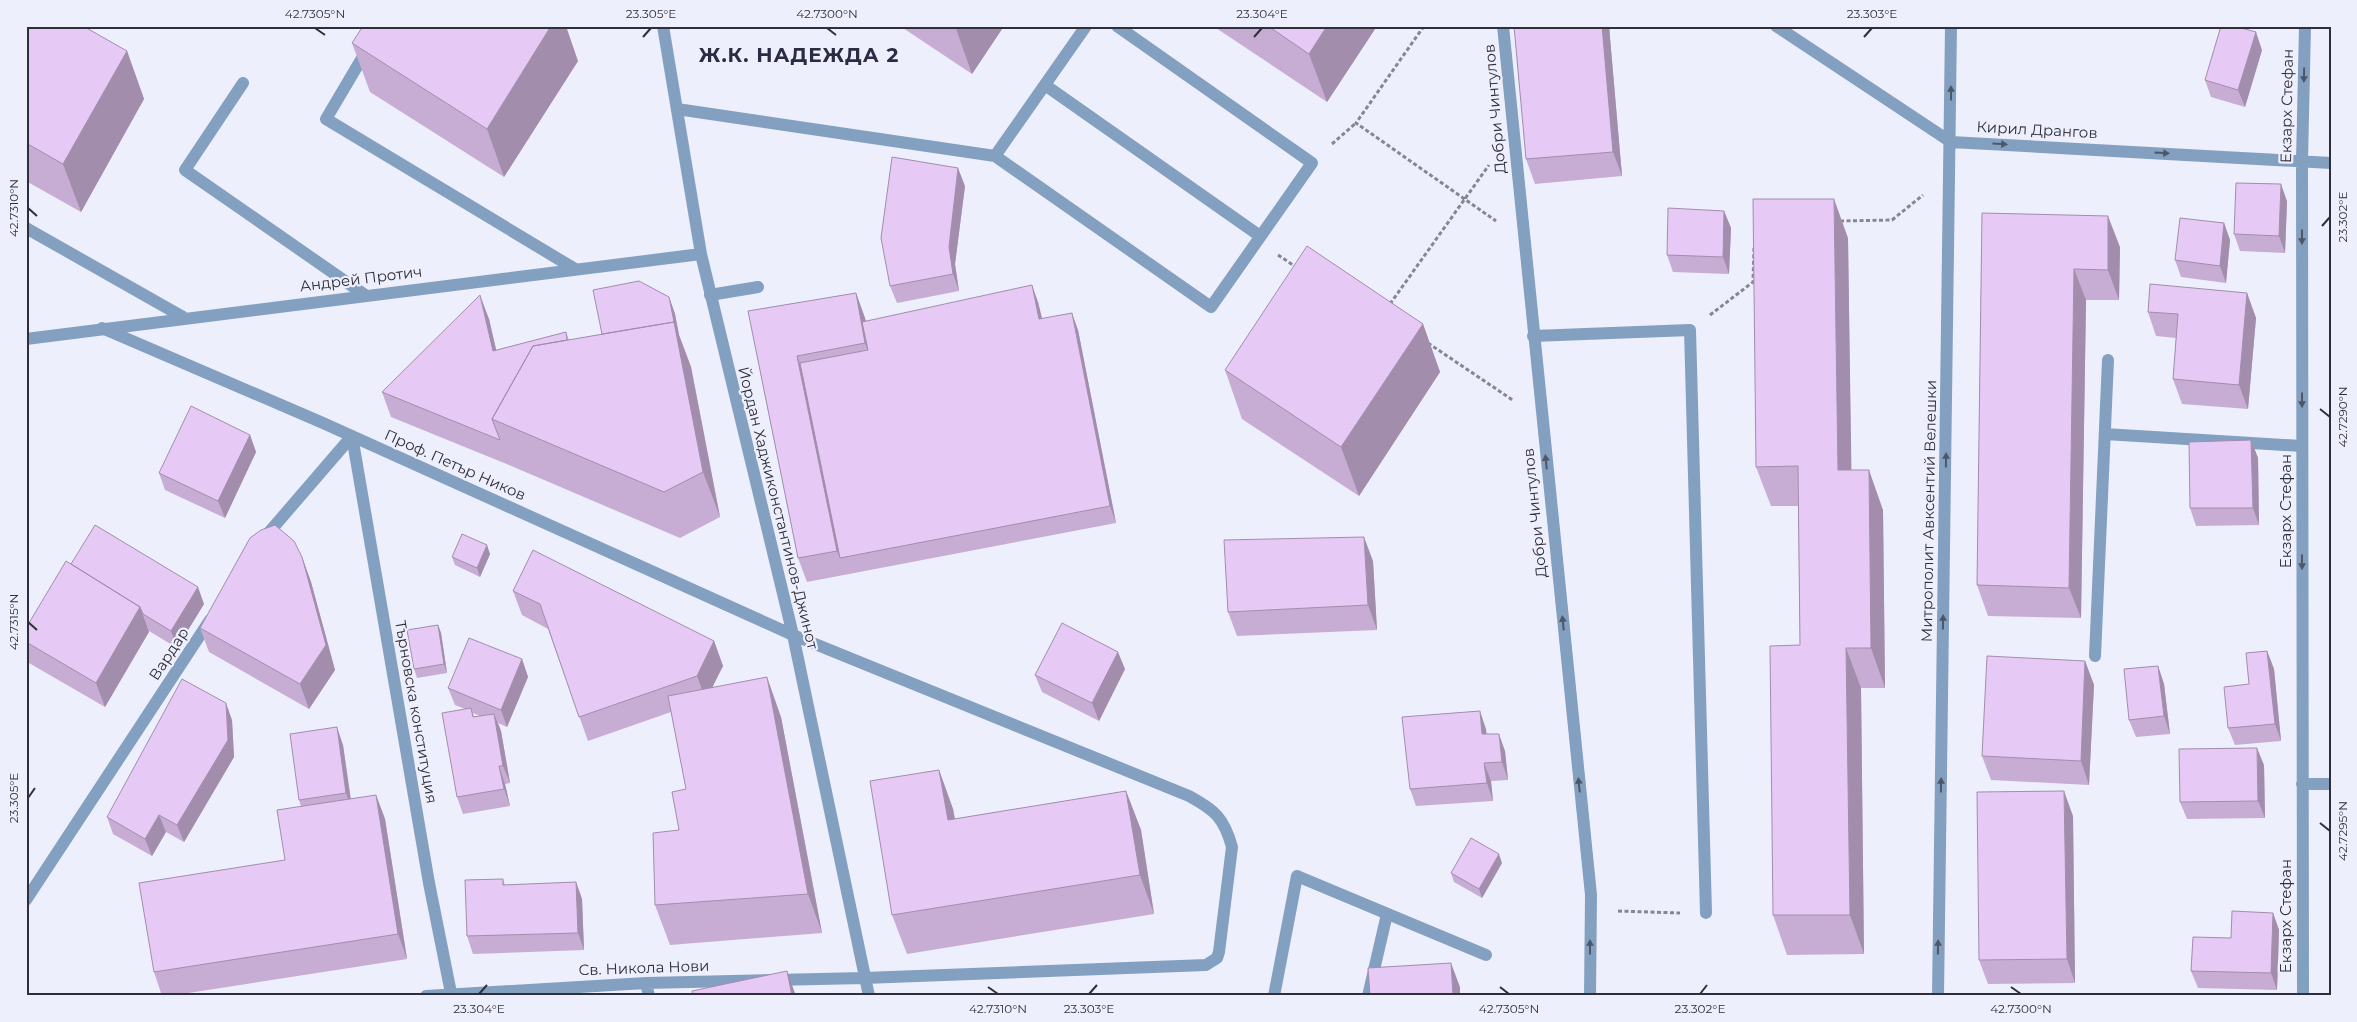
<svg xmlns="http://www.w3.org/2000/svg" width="2357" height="1022" viewBox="0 0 2357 1022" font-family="Montserrat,sans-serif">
  <rect width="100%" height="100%" fill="#eeeffc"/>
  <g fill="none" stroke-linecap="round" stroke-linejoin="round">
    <path stroke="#868693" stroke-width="3" stroke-dasharray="4 2.5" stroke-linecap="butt" d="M1424,26l-68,97 140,98
      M1332,144l24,-21
      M1840,221l52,-1 31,-25
      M1278,255l18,12
      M1390,304l99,-139
      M1710,315l43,-33 1,-36
      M1428,343l86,58
      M1618,911l62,2"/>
    <path stroke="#84a0c1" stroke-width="12" d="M381,26l-55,93 249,150
      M1086,26l-91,130 216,151 101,-144 -195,-137
      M243,83l-58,87 180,125
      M1045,85l215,151
      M677,109l318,47
      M26,228l157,89
      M710,295l48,-8
      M1533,336l157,-6 16,583
      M2105,434l197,12
      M2095,656l13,-296
      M1274,996l23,-120 189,79
      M1368,996l19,-82"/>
    <path stroke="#84a0c1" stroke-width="12" d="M663,26l38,228 92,381 76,361
      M1503,26l88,869 -1,101
      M1776,26l175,116 380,21
      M102,328l221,95 470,212 396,161c26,14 35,22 43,51l-13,105 -2,6 -11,7 -342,13 -218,5 -220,13
      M26,339l675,-85
      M352,436l77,447 22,110
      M265,537l87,-101
      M2302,784h29
      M26,900l184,-280
      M646,983l3,13
      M1938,996l13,-970
      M2303,996l-1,-835 3,-135"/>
  </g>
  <path fill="#c7add3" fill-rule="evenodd" d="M26,26l101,25 17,48 -63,113 -55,-31z
    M900,26h104l-32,48z
    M1213,26h164l-50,76z
    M1514,26h95l13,150 -87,8 -9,-25z
    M352,43l226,18 -74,116 -134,-85z
    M2262,50l-17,57 -34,-10 -6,-17z
    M965,186l-10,78 4,27 -62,12 -7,-17z
    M2287,201l-2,52 -45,-2 -6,-17z
    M1724,211l7,17 -2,46 -56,-2 -6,-17z
    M1982,213l138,34 -1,53h-33l-5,318 -93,-2 -11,-31z
    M2224,223l6,17 -4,43 -45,-6 -6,-17z
    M1848,238l3,232 32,40 2,178h-24l3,266 -77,1 -14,-40 27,-270 -2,-139h-27l-15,-39z
    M856,293l10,28 172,-19 4,16 36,12 38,193 -309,59 -9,-24 -50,-247z
    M2247,293l9,25 -8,91 -66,-5 -9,-25 3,-41 -20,-2 -8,-24z
    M669,297l6,17 4,21 12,32 29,150 -40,21 -171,-73 -118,-48 -9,-25 107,-73 7,31 70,-18 3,8 33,-6z
    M1423,324l17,48 -81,124 -117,-77 -17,-49z
    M250,435l6,17 -31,66 -60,-28 -6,-17z
    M2251,440l7,18 1,67 -63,1 -6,-18z
    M490,554l-10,23 -25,-12 -3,-8z
    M302,557l9,25 24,88 -26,39 -100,-57 -9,-24z
    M1373,561l4,69 -140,6 -9,-24z
    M71,564l133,40 -27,44 -28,-17 -44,76 -76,-44 -3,-8v-27z
    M513,591l201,50 9,25 -11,21 69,30 41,216 -152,12 -15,-40 24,-75 7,-41 -15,-77 -83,29 -40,-112 -26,-14z
    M438,625l3,8 6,40 -30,5 -3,-9z
    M2267,651l7,18 7,72 -46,4 -7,-17z
    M522,659l6,18 -21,50 -9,-4 3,8 9,52 -5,1 5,22 -47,8 -6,-17 8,-88 -10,-4 -7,-17zM473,713l7,3 -6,1z
    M2085,661l9,24 -5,100 -98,-5 -9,-24z
    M2158,666l6,18 6,50 -34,3 -7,-17z
    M1125,669l-26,52 -57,-29 -7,-17z
    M232,720l2,37 -50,85 -18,-10 -14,24 -39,-22 -6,-17z
    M1486,729v5l19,17 3,29 -17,1 2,20 -77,5 -6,-17z
    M343,745l8,54 25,-4 9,24 22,140 -238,37h-7l-8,-24 131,-112 16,-54 -2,-6z
    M2264,765l1,53 -78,1 -7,-17z
    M939,770l14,39 2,10 171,-28 15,39 13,84 -247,40 -15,-39z
    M2073,816l2,167 -87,1 -9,-24z
    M1502,863l-20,35 -28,-16 -3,-9z
    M503,879l2,6 71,-3 6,17 2,51 -111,4 -6,-18z
    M2273,913l6,17 -2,60 -79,-2 -7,-17 40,-33z"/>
  <path fill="#a28dac" d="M551,26h15l12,35 -74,116 -17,-48z
    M955,26h49l-32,48z
    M1327,26h50l-50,76 -18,-48z
    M1602,26h7l13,150 -9,-24z
    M2256,32l6,18 -17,57 -7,-17z
    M127,51l17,48 -63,113 -18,-48z
    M958,168l7,18 -10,78 4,27 -6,-17 -4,-27z
    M2281,184l6,17 -2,52 -6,-17z
    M1834,199l14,39 4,271 -14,-39z
    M1724,211l7,17 -2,46 -6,-17z
    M2108,216l12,31 -1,53 -11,-30z
    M2224,223l6,17 -4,43 -6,-17z
    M2074,269l12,31 -5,318 -12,-30z
    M1032,285l6,17 8,34 -7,-17z
    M856,293l9,25 9,49 -9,-24z
    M2247,293l9,25 -8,91 -9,-24z
    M480,295l9,24 13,56 -9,-24z
    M669,297l6,17 4,21 12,32 29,150 -17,-45z
    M1072,313l6,17 38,193 -6,-17z
    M1423,324l17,48 -81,124 -18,-49z
    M797,356l9,24 34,178 -3,-7z
    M250,435l6,17 -31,66 -7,-17z
    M2251,440l7,18 1,67 -6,-17z
    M1869,470l14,40 2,178 -14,-40z
    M1364,537l9,24 4,69 -9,-25z
    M487,545l3,9 -10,23 -3,-9z
    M302,557l9,25 24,88 -26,39 -9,-25z
    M198,587l6,17 -27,44 -6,-17z
    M140,607l9,25 -44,75 -9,-24z
    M438,625l3,8 6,40 -3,-9z
    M714,641l9,25 -17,34 -9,-24z
    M1846,648l15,40 3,266 -14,-39z
    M2267,651l7,18 7,72 -6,-17z
    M1118,652l7,17 -26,52 -7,-18z
    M522,659l6,18 -21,50 -6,-17z
    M2085,661l9,24 -5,100 -8,-24z
    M2158,666l6,18 6,50 -6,-18z
    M767,677l14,40 41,216 -14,-39z
    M226,703l6,17 2,37 -50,85 -7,-17z
    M1480,711l6,18 3,23 -7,-18z
    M494,714l7,17 9,52 -7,-17z
    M337,727l6,18 9,65 -6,-17z
    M1499,734l6,17 3,29 -6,-18z
    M2257,748l7,17 1,53 -7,-17z
    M1484,763l7,18 2,20 -6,-18z
    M499,766l6,18 5,22 -6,-17z
    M939,770l14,39 9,50 -14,-39z
    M1126,791l15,39 13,84 -14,-39z
    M2064,791l9,25 2,167 -8,-24z
    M376,795l9,24 22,140 -9,-25z
    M159,815l7,17 -14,24 -7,-17z
    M1499,854l3,9 -20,35 -3,-9z
    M576,882l6,17 2,51 -6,-17z
    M2273,913l6,17 -2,60 -6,-17z
    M1451,963l9,24v9h-7z
    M787,971l9,25h-4z"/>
  <path fill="#e7c9f5" stroke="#a28dac" d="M26,26h57l44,25 -64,113 -37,-21z
    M363,26h188l-64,103 -135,-86z
    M1268,26h59l-18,28z
    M1514,26h88l11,126 -87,7z
    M2221,26h13l22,6 -18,58 -33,-10z
    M892,157l66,11 -9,79 4,27 -63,12 -9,-48z
    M2236,183l45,1 -2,52 -45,-2z
    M1753,199h81l4,271h31l2,178h-25l4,267h-77l-3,-269 30,-1 -2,-179 -42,1z
    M1668,208l56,3 -1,46 -56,-2z
    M1982,213l126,3v54l-34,-1 -5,319 -92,-3z
    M2180,218l44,5 -4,43 -45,-6z
    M1307,246l116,78 -82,123 -116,-77z
    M639,281l30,16 5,25 -72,12 -9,-44z
    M2150,284l97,9 -8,92 -66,-6 5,-65 -30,-2z
    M1032,285l7,34 33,-6 38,193 -270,52 -40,-195 68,-13 -6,-28z
    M856,293l9,50 -68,13 40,195 -39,7 -50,-247z
    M480,295l13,56 73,-19 1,8 -34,6 -41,73 8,21 -118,-48z
    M674,322l29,150 -39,20 -172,-73 41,-73z
    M191,406l59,29 -32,66 -59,-28z
    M2251,440l2,68h-63l-1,-66z
    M95,525l103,62 -27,44 -28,-17 -3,-7 -69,-43z
    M275,525l19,16 8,16 24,88 -26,39 -100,-56 50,-90 11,-8z
    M462,534l25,11 -10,23 -25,-11z
    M1364,537l4,68 -140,7 -4,-72z
    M533,550l181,91 -17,35 -118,41 -39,-113 -27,-13z
    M66,561l74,46 -44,76 -70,-41v-14z
    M1062,623l56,29 -26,51 -57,-28z
    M438,625l6,39 -30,5 -7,-39z
    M469,638l53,21 -21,51 -53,-22z
    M2267,651l8,73 -47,4 -4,-41 25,-3 -3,-31z
    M1987,656l98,5 -4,100 -99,-5z
    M2158,666l6,50 -35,4 -5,-51z
    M767,677l41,217 -153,11 -2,-72 26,-3 -7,-38 14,-3 -18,-93z
    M182,679l44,24 2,37 -51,85 -18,-10 -14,24 -38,-22z
    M471,708l2,9 21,-3 9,52h-4l5,23 -47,8 -15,-84z
    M1480,711l2,23h17l3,28 -18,1 3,20 -77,6 -8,-72z
    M337,727l9,66 -47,7 -9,-66z
    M2257,748l1,53 -78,1 -1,-53z
    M939,770l9,50 178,-29 14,84 -248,40 -22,-134z
    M2064,791l3,168 -88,1 -2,-168z
    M376,795l22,139 -244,38 -15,-89 146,-23 -8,-50z
    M1471,838l28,16 -20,35 -28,-16z
    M503,879v6l73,-3 2,51 -111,3 -2,-56z
    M2232,911l41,2 -2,60 -80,-2 2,-34 38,1z
    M1451,963l2,33h-83l-2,-28z
    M787,971l5,25h-99l-1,-5z"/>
  <defs><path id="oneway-solid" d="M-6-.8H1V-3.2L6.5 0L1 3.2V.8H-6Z" transform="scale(1.25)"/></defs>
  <g fill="#4d576a">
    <use href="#oneway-solid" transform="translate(2304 75) rotate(91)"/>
    <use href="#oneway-solid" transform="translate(1951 93) rotate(-90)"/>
    <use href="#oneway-solid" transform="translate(2000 144) rotate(3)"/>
    <use href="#oneway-solid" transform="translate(2162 153) rotate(3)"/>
    <use href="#oneway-solid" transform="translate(2302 237) rotate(90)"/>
    <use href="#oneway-solid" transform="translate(2302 400) rotate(90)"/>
    <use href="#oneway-solid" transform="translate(1946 460) rotate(-89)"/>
    <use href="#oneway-solid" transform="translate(1546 462) rotate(-96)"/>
    <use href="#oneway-solid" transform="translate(2302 562) rotate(90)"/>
    <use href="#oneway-solid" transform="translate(1943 622) rotate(-89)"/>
    <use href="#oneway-solid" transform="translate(1563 623) rotate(-96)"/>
    <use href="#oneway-solid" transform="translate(1579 785) rotate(-96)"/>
    <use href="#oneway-solid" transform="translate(1941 785) rotate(-89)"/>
    <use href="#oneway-solid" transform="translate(1590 947) rotate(-90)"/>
    <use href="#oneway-solid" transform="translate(1938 947) rotate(-89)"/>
  </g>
  <path fill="none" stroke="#2f2f3b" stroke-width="2" d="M315,28l10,7M827,28l9,7M643,37l8,-9M1254,37l8,-9M1864,37l8,-9M28,208l9,8M2322,226l8,-9M2320,409l10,8M28,622l9,8M28,798l7,-10M2320,823l10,8M988,987l10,7M1500,987l9,7M2011,987l10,7M479,994l8,-9M1089,994l8,-9M1700,994l7,-9"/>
  <g text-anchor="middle" stroke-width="4.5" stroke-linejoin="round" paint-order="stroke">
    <g font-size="15" fill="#2f2f3b" stroke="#eeeffc">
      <text transform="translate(2287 106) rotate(-89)" y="5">Екзарх Стефан</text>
      <text transform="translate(1495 109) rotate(-95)" y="5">Добри Чинтулов</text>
      <text transform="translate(2037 130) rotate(3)" y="5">Кирил Дрангов</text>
      <text transform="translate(361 279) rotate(-7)" y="5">Андрей Протич</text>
      <text transform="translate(455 465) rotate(24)" y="5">Проф. Петър Ников</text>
      <text transform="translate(778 508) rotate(76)" y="5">Йордан Хаджиконстантинов-Джинот</text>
      <text transform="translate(1929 511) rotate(-89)" y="5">Митрополит Авксентий Велешки</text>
      <text transform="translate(2286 511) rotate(-90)" y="5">Екзарх Стефан</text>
      <text transform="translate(1535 513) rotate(-96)" y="5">Добри Чинтулов</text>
      <text transform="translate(169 654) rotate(-57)" y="5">Вардар</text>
      <text transform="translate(416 712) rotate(80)" y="5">Търновска конституция</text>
      <text transform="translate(2286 916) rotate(-90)" y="5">Екзарх Стефан</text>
      <text transform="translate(644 968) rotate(-2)" y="5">Св. Никола Нови</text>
    </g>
    <g font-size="20" font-weight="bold" letter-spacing="1" fill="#2b2b43" stroke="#eeeffc">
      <text x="799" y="62">Ж.К. НАДЕЖДА 2</text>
    </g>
  </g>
  <rect width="2357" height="1022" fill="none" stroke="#eeeffc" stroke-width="55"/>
  <rect x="28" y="28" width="2302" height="966" fill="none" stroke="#2f2f3b" stroke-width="2"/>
  <g font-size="12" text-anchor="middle" fill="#2f2f3b">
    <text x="315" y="18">42.7305°N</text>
    <text x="651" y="18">23.305°E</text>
    <text x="827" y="18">42.7300°N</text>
    <text x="1262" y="18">23.304°E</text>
    <text x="1872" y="18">23.303°E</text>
    <text transform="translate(14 208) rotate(-90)" y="4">42.7310°N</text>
    <text transform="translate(2343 217) rotate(-90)" y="4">23.302°E</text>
    <text transform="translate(2343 417) rotate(-90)" y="4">42.7290°N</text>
    <text transform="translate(14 622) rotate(-90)" y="4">42.7315°N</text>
    <text transform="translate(14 798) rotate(-90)" y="4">23.305°E</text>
    <text transform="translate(2343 831) rotate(-90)" y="4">42.7295°N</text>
    <text x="479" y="1013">23.304°E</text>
    <text x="998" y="1013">42.7310°N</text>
    <text x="1089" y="1013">23.303°E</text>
    <text x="1509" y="1013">42.7305°N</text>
    <text x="1700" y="1013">23.302°E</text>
    <text x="2021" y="1013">42.7300°N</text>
  </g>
</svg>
